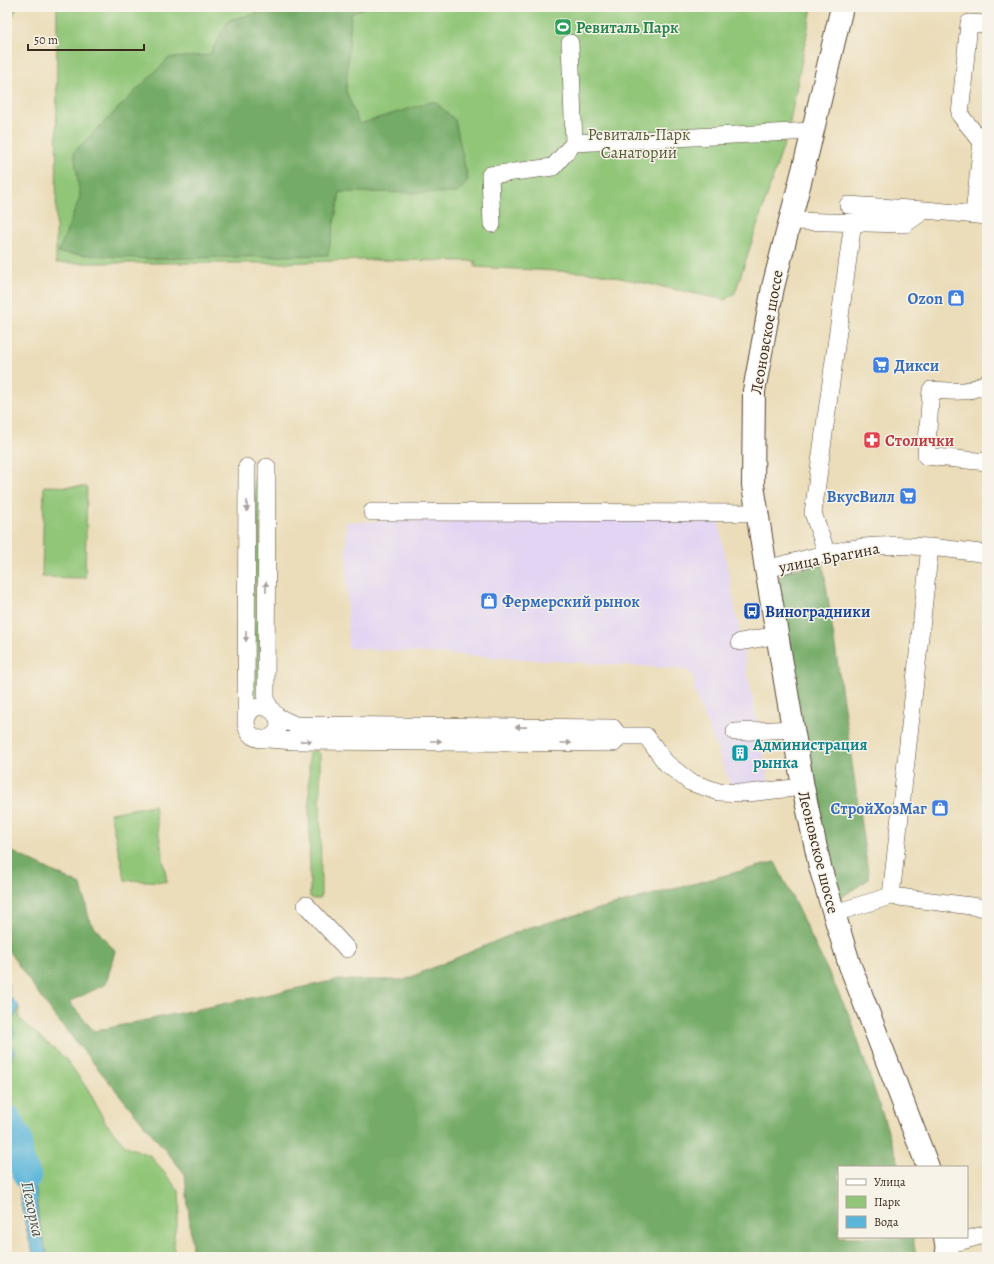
<svg xmlns="http://www.w3.org/2000/svg" width="994" height="1264" viewBox="0 0 994 1264" font-family="Alegreya,serif">
  <rect width="100%" height="100%" fill="#f7f3e8"/>
  <filter id="ink" filterUnits="userSpaceOnUse"><feTurbulence type="fractalNoise" baseFrequency=".025" numOctaves="2"/><feDisplacementMap in="SourceGraphic" scale="8" xChannelSelector="R" yChannelSelector="G"/><feConvolveMatrix kernelMatrix="1 2 1 2 8 2 1 2 1" color-interpolation-filters="sRGB"/></filter>
  <filter id="wash" filterUnits="userSpaceOnUse"><feTurbulence type="fractalNoise" baseFrequency=".012" numOctaves="4" result="noise"/><feDisplacementMap in="SourceGraphic" scale="16" xChannelSelector="R" yChannelSelector="G"/><feGaussianBlur stdDeviation="0.9" result="paint"/><feColorMatrix in="noise" values="0 0 0 0 0 0 0 0 0 0 0 0 0 0 0 0 0 1.4 0 .05"/><feComposite in="paint" operator="in"/></filter>
  <g filter="url(#wash)">
    <rect width="100%" height="100%" fill="#ebddb9"/>
    <path fill="#e2d4f3" d="M717,515l52,268 -37,5 -38,-97v-14l-9,-8 -337,-21 -2,-126z"/>
    <path fill="#91c678" stroke="#66784b" d="M7,7h10l-10,22z
      M57,7h755l-24,125 -53,161 -10,7 -128,-27 -122,-6v-6l-114,-1 -79,3h-226z
      M255,475h4l2,107 -10,1z
      M44,486l43,1 -2,91 -43,-1z
      M251,587h10l-3,113h-4z
      M312,750l5,1 3,3 1,143 -3,2h-5l-3,-2 -1,-144z
      M154,805l13,77 -42,-2 -15,-67z
      M19,1006v12l23,21 24,20 23,32 16,31 21,24 25,10 28,35 1,16 -6,28v22h-60l-2,-2 -2,2h-61l-2,-2 -9,-36 -2,-27 -23,-68 -6,-13v-43l7,-16 -3,-10 3,-8 -2,-12z"/>
    <path fill="#74ab68" stroke="#586a43" d="M282,7h84l-15,7 -5,77 13,33 75,-23 21,19 13,60 -10,13 -118,-1 -12,63 -177,4 -93,-6 22,-56 -6,-45 95,-94 40,-3 20,-35z
      M823,564l46,315 -32,21 -17,-59 -44,-245 4,-24z
      M11,851l70,34 9,37 25,29 -9,33 -37,18 25,29 243,-51h67l123,-52 248,-66 75,155 50,150h-61v70h74l3,20h-726l2,-10 -7,-73 -132,-160 -46,-65v-97z"/>
    <path fill="#5cb6da" stroke="#4c707c" d="M7,984l2,1v11l10,10 -7,16 2,12 -3,8 3,10 -7,16z
      M7,1111l6,13 23,68 2,27 9,36 2,2h-15l-6,-21 -8,-36v-19l-12,-19z"/>
    <g fill="none" stroke-linecap="round" stroke-linejoin="round">
      <path stroke="#5cb6da" stroke-width="28" d="M7,1118l11,20 1,19 8,19"/>
    </g>
  </g>
  <g filter="url(#ink)">
    <g fill="none" stroke-linecap="round" stroke-linejoin="round">
      <defs>
        <path id="minor" d="M570,43l4,100 239,-12
          M848,205l77,5
          M974,214l8,-72 -22,-27 9,-92 18,1
          M790,221l115,3 20,-14 62,6
          M492,224l-2,-49 63,-8 21,-24
          M987,382c-17,13 -37,9 -56,8l-5,66 61,6
          M267,467l-1,234 5,8
          M372,512l386,1
          M827,554l-14,-41 40,-291
          M766,569c37,-9 74,-21 111,-23 37,-2 73,3 110,8
          M740,642l37,-7
          M246,724c0,-3 1,-7 2,-9 13,-23 46,7 23,22 -7,4 -18,2 -22,-5 -2,-2 -2,-6 -3,-8l1,-257
          M735,732l58,-3
          M619,736h27l20,27 24,19 29,10 29,1 55,-6
          M268,739l27,2 319,2 5,-7 -6,-8 -318,-3 -17,-8
          M891,896l39,-349
          M306,905l41,44
          M834,913l57,-17 96,12
          M947,1245l40,-11"/>
        <path id="major" d="M842,7l-34,144 -35,136 -19,104 -1,94 13,84 37,218 17,80 29,96 79,204
          M945,1237l3,20"/>
      </defs>
      <use href="#minor" stroke="#554535" stroke-width="18"/>
      <use href="#major" stroke="#554535" stroke-width="24"/>
      <use href="#minor" stroke="#fff" stroke-width="17"/>
      <use href="#major" stroke="#fff" stroke-width="22"/>
    </g>
    <defs><path id="oneway-solid" d="M-6-.8H1V-3.2L6.5 0L1 3.2V.8H-6Z"/></defs>
    <g fill="#a79f9a">
      <use href="#oneway-solid" transform="translate(247 506) rotate(90)"/>
      <use href="#oneway-solid" transform="translate(266 587) rotate(-90)"/>
      <use href="#oneway-solid" transform="translate(246 636) rotate(90)"/>
      <use href="#oneway-solid" transform="translate(521 727) rotate(-179)"/>
      <use href="#oneway-solid" transform="translate(306 741) rotate(-1)"/>
      <use href="#oneway-solid" transform="translate(436 741)"/>
      <use href="#oneway-solid" transform="translate(566 743)"/>
    </g>
  </g>
  <defs>
    <symbol id="stadium-square" viewBox="-11 -11 22 22"><rect x="-9" y="-9" width="18" height="18" rx="4" fill="#2e9e5b" stroke="#f7f3e8"/><path d="M0-5a6.5 5 0 1 0 0 10a6.5 5 0 1 0 0-10ZM-3.5-1.8h7v3.6h-7Z" fill="#fff"/></symbol>
    <symbol id="shop-square" viewBox="-11 -11 22 22"><rect x="-9" y="-9" width="18" height="18" rx="4" fill="#3f7fe0" stroke="#f7f3e8"/><path d="M-5-2.5h2.3a2.7 3.5 0 0 1 5.4 0H5L5.5 6h-11ZM-1.5-2.5h3a1.5 2.3 0 0 0-3 0Z" fill="#fff"/></symbol>
    <symbol id="supermarket-square" viewBox="-11 -11 22 22"><rect x="-9" y="-9" width="18" height="18" rx="4" fill="#3f7fe0" stroke="#f7f3e8"/><path d="M-6-5.5h2.5l.6 2H6L4.5 2H-2.5L-4.4-4H-6ZM-1.5 3.2a1.3 1.3 0 1 0 .1 0ZM3 3.2a1.3 1.3 0 1 0 .1 0Z" fill="#fff"/></symbol>
    <symbol id="pharmacy-square" viewBox="-11 -11 22 22"><rect x="-9" y="-9" width="18" height="18" rx="4" fill="#e0444e" stroke="#f7f3e8"/><path d="M-2-6h4v4h4v4h-4v4h-4v-4h-4v-4h4Z" fill="#fff"/></symbol>
    <symbol id="bus-square" viewBox="-11 -11 22 22"><rect x="-9" y="-9" width="18" height="18" rx="4" fill="#1a4fb4" stroke="#f7f3e8"/><path d="M-5-6H5V4H4V6H2V4H-2V6H-4V4H-5ZM-3.5-4V0h7V-4ZM-3.5 1.2v1.5H-2V1.2ZM2 1.2v1.5H3.5V1.2Z" fill="#fff"/></symbol>
    <symbol id="building-square" viewBox="-11 -11 22 22"><rect x="-9" y="-9" width="18" height="18" rx="4" fill="#0f9aa8" stroke="#f7f3e8"/><path d="M-4-6H4V6H1V3H-1V6H-4ZM-2.5-4.3h1.7v1.8h-1.7ZM.8-4.3h1.7v1.8H.8ZM-2.5-1h1.7V.8h-1.7ZM.8-1h1.7V.8H.8Z" fill="#fff"/></symbol>
  </defs>
  <g fill-rule="evenodd">
    <use href="#stadium-square" x="553" y="17" width="20" height="20"/>
    <use href="#shop-square" x="946" y="288" width="20" height="20"/>
    <use href="#supermarket-square" x="871" y="355" width="20" height="20"/>
    <use href="#pharmacy-square" x="862" y="430" width="20" height="20"/>
    <use href="#supermarket-square" x="898" y="486" width="20" height="20"/>
    <use href="#shop-square" x="479" y="591" width="20" height="20"/>
    <use href="#bus-square" x="742" y="601" width="20" height="20"/>
    <use href="#building-square" x="730" y="743" width="20" height="20"/>
    <use href="#shop-square" x="930" y="798" width="20" height="20"/>
  </g>
  <g text-anchor="middle" stroke-width="3" stroke-linejoin="round" paint-order="stroke">
    <g font-size="16" font-weight="bold" fill="#27864d" stroke="#f7f3e8" text-anchor="start">
      <text x="576" y="33">Ревиталь Парк</text>
    </g>
    <g font-size="16" fill="#555939" stroke="#f7f3e8">
      <text x="639" y="140">Ревиталь-Парк<tspan x="639" dy="18">Санаторий</tspan></text>
    </g>
    <g font-size="16" font-weight="bold" fill="#366cbe" stroke="#f7f3e8" text-anchor="end">
      <text x="943" y="304">Ozon</text>
      <text x="894" y="371" text-anchor="start">Дикси</text>
      <text x="895" y="502">ВкусВилл</text>
      <text x="502" y="607" text-anchor="start">Фермерский рынок</text>
      <text x="927" y="814">СтройХозМаг</text>
    </g>
    <g font-size="16" fill="#3b2a1e" stroke="#f7f3e8">
      <text transform="translate(766 332) rotate(-80)" y="6">Леоновское шоссе</text>
      <text transform="translate(829 557) rotate(-11)" y="6">улица Брагина</text>
      <text transform="translate(819 852) rotate(76)" y="6">Леоновское шоссе</text>
    </g>
    <g font-size="16" font-weight="bold" fill="#be3a42" stroke="#f7f3e8" text-anchor="start">
      <text x="885" y="446">Столички</text>
    </g>
    <g font-size="16" font-weight="bold" fill="#164399" stroke="#f7f3e8" text-anchor="start">
      <text x="765" y="617">Виноградники</text>
    </g>
    <g font-size="16" font-weight="bold" fill="#0d838f" stroke="#f7f3e8" text-anchor="start">
      <text x="753" y="750">Администрация<tspan x="753" dy="18">рынка</tspan></text>
    </g>
    <g font-size="17" font-style="italic" fill="#455456" stroke="#f7f3e8">
      <text transform="translate(33 1209) rotate(78)" y="6">Пехорка</text>
    </g>
  </g>
  <rect width="994" height="1264" fill="none" stroke="#f7f3e8" stroke-width="24"/>
  <rect x="838" y="1166" width="130" height="72" fill="#f7f3e8" stroke="#aca397"/>
  <rect x="846" y="1179" width="20" height="6" fill="#ffffff" stroke="#aca397"/>
  <text x="874" y="1186" font-size="12" fill="#3b2a1e">Улица</text>
  <rect x="846" y="1196" width="20" height="12" fill="#91c678" stroke="#aca397"/>
  <text x="874" y="1206" font-size="12" fill="#3b2a1e">Парк</text>
  <rect x="846" y="1216" width="20" height="12" fill="#5cb6da" stroke="#aca397"/>
  <text x="874" y="1226" font-size="12" fill="#3b2a1e">Вода</text>
  <path d="M28 44v6h116v-6" fill="none" stroke="#3b2a1e" stroke-width="2"/>
  <text x="34" y="44" font-size="12" fill="#3b2a1e" stroke="#f7f3e8" stroke-width="3" paint-order="stroke">50 m</text>
</svg>
